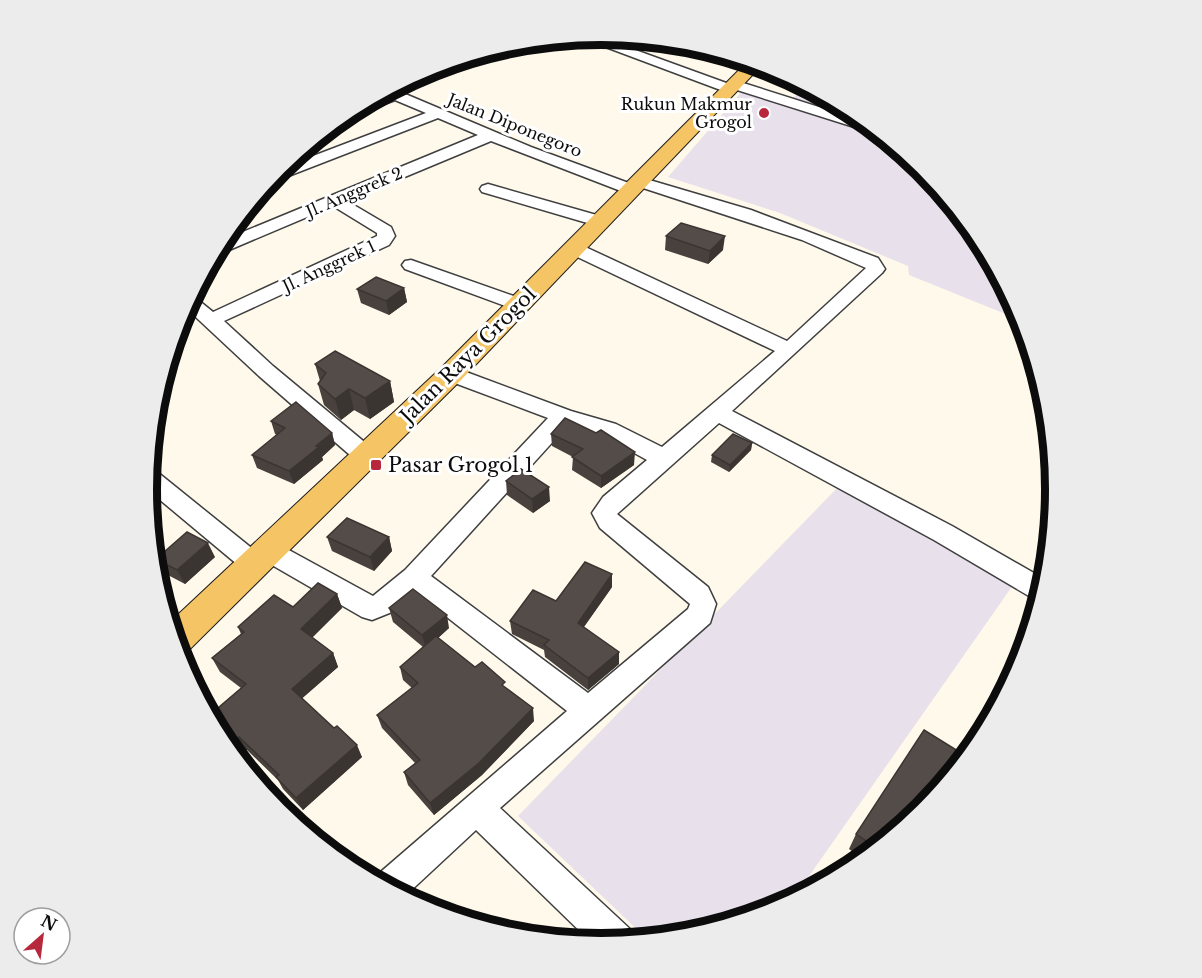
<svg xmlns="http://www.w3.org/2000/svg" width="1202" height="978" viewBox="0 0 1202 978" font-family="'Libre Baskerville',serif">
  <rect width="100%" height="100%" fill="#fef9eb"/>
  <path fill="#e8e0eb" d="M809,87l45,24 11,9 -73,-22z
    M744,89l139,47 40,32 56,69 44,84 -114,-46 -1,-9 -128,-53 -112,-36z
    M844,481l174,97 -225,321 -18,10 -86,26 -42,4 -129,-123z"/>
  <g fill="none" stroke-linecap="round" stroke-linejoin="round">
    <defs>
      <path id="minor" d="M594,35l135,49 6,-3 5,1 126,40 13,10h-9l-133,-42 -6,3 -5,-1 -147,-55z
        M507,45l9,5 -2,3 -4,1 -14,-6z
        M473,56l1,3 -6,4 -9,-3z
        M391,88l140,59 103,38 -2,-3 2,-3h12l105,31 127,48 7,11 -3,4 -150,138 220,115 94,54 -6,21 -6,-2 -100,-59 -215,-117 -102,91 91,73 8,17 -6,19 -210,185 130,121 4,11 -42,3 -116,-113 -72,67 -30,-16 2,-5 191,-165 -152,-119 -18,18 -25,10 -10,-3 -97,-56 -3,9 -9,3 -9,-3 -97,-81 1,-20 8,2 98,79 4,-7 9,-3 9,3 97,53 32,-26 143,-152 -104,-39 -4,-5 4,-5 7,-2 7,2 113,42 45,13 46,23 113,-96 -206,-98 -3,-4 3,-4h12l206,96 79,-73 -64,-28 -165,-54 3,4 -2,3h-12l-135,-52 -144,60 44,26 4,9 -6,9 -165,76 49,45 101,84 4,6 -4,6 -8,2 -8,-2 -99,-86 -74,-69 7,-12 21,17 164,-76v-3l-44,-27 -111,47 -8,1 7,-13 257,-106 -40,-17 -160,62 -9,1 10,-12 147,-56 -31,-13 -43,16h-10zM568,425l32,9 47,26 -44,37 -11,16 8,15 90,76 -2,5 -100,84 -157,-117z
        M488,184l119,34 3,4 -3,4 -6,1 -119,-35 -2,-3 2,-3z
        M411,260l114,40 3,4 -3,4h-14l-106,-39 -3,-4 3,-4z"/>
      <path id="major" d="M748,61l14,4 -301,315 -274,272 -8,3 -10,-32 272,-255z"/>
    </defs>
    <use href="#minor" stroke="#3f3f3f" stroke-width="3"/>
    <use href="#major" stroke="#1d1d1d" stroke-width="2"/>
    <use href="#minor" fill="#fff" fill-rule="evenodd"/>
    <use href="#major" fill="#f5c465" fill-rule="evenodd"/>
  </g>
  <path fill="#48413e" d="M666,236l57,14 -15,14 -43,-14z
    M404,288l3,14 -18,13 -28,-12 -4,-14z
    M315,364l75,17 4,21 -24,17 -16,-9 -13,10 -17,-15 -6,-21 2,-3z
    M271,421l61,12 3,12 -13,12 1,3 -29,24 -37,-16 -5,-13 25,-20 -2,-1z
    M551,434l83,31 -33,23 -29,-18 1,-13 -21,-11z
    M752,443l-1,7 -22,22 -18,-10 1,-7z
    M506,481l44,20 -17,12 -26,-18z
    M327,537h62l3,14 -18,20 -42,-20z
    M215,557l-30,27 -21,-11 -8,-14z
    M612,587l-28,40 35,37 -31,26 -43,-33 -1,-7 -32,-16 -2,-13 46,-20z
    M337,594l5,14 -30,29 21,16 5,14 -36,31 60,59 -59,53 -20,-21 -5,-9 -31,-30 -11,8 -13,-17 -11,-28 29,-25 -21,-16 -8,-14 29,-24 -3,-7 55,-20z
    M389,608l60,20 -11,10 37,29 31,21 28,33 -52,54 -48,40 -26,-30 -4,-13 11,-9 -33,-35 -5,-13 35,-27 -9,-8 -3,-13 23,-20 -30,-25z
    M922,811l-59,48 -14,-10 7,-15z"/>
  <path fill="#3b3532" d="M725,236l-2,14 -15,14 2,-13z
    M404,288l3,14 -18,13 -3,-14z
    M390,381l4,21 -24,17 -5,-21z
    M349,389l5,21 -13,10 -6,-21z
    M332,433l3,12 -13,12 1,3 -29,24 -5,-13 27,-25z
    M752,443l-1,7 -22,22 1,-7z
    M635,452l-1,13 -33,23v-12z
    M549,487l1,14 -17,12 -1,-14z
    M389,537l3,14 -18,20 -4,-14z
    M208,543l7,14 -30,27 -8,-14z
    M612,574v13l-34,48v-12z
    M337,594l5,14 -35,35 -6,-14z
    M447,615l2,13 -23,21 -4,-14z
    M619,652v12l-31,26v-12z
    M333,653l5,14 -40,35 -6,-13z
    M533,708l1,13 -52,54 -48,40 -4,-12z
    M239,737l8,13 -11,8 -9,-12z
    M357,745l5,12 -59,53 -7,-12z"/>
  <path fill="#544c48" stroke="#3b3532" stroke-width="1.5" d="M681,223l44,13 -15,15 -44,-15z
    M376,277l28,11 -18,13 -29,-12z
    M335,351l55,30 -25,17 -16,-9 -14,10 -17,-15 8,-11 -11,-9z
    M296,402l36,31 -16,13 3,1 -30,24 -37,-16 33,-27 -14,-7z
    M565,418l31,15 5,-3 34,22 -34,24 -29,-19 11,-8 -32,-15z
    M733,434l19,9 -22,22 -18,-10z
    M521,469l28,18 -17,12 -26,-18z
    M347,518l42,19 -19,20 -43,-20z
    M187,532l21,11 -31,27 -21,-11z
    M585,562l27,12 -34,49 41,29 -31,26 -44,-33 5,-5 -39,-19 23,-31 23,11z
    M318,583l19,11 -36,35 32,24 -41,36 42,39 3,-2 20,19 -61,53 -20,-21 3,-2 -40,-38 -12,9 -4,-5 -17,-31 2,-1 4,4 34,-29 -34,-26 32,-26 -6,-5 36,-32 19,12z
    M413,589l34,26 -25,20 -33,-27z
    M436,636l39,31 7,-5 23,20 -3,3 31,23 -54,55 -49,40 -26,-31 16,-12 -43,-45 41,-32 -18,-16z
    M924,730l42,26 -44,55 -45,37 -21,-14z"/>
  <g fill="#b7283d" stroke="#fff" stroke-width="2">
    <circle cx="764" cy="113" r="6"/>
    <rect x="370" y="459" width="12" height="12" rx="3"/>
  </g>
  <g text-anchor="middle" stroke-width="6" stroke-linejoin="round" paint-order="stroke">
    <g font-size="16" fill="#0c0c0c" stroke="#fff" text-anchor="end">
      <text x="752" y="110">Rukun Makmur<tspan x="752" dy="18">Grogol</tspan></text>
    </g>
    <g font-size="16" fill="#0c0c0c" stroke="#fff">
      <text transform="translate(515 125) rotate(22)" y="6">Jalan Diponegoro</text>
      <text transform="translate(354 192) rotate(-23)" y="6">Jl. Anggrek 2</text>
      <text transform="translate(329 266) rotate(-25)" y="6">Jl. Anggrek 1</text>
    </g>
    <g font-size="20" fill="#0c0c0c" stroke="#fff">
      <text transform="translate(468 355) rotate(-45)" y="7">Jalan Raya Grogol</text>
    </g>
    <g font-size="20" fill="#0c0c0c" stroke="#fff" text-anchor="start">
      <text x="388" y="472">Pasar Grogol 1</text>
    </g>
  </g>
  <path d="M0 0H1202V978H0ZM157 489a444 444 0 1 1 888 0a444 444 0 1 1-888 0Z" fill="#ececec" fill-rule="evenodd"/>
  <path fill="none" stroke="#0c0c0c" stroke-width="8" d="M157 489a444 444 0 1 1 888 0a444 444 0 1 1-888 0Z"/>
  <g transform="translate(42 936) rotate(28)"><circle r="28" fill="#ffffff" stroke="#9e9e9e" stroke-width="1.5"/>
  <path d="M0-4.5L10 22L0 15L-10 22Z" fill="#b7283d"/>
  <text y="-9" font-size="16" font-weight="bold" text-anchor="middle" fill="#0c0c0c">N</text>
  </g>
</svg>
